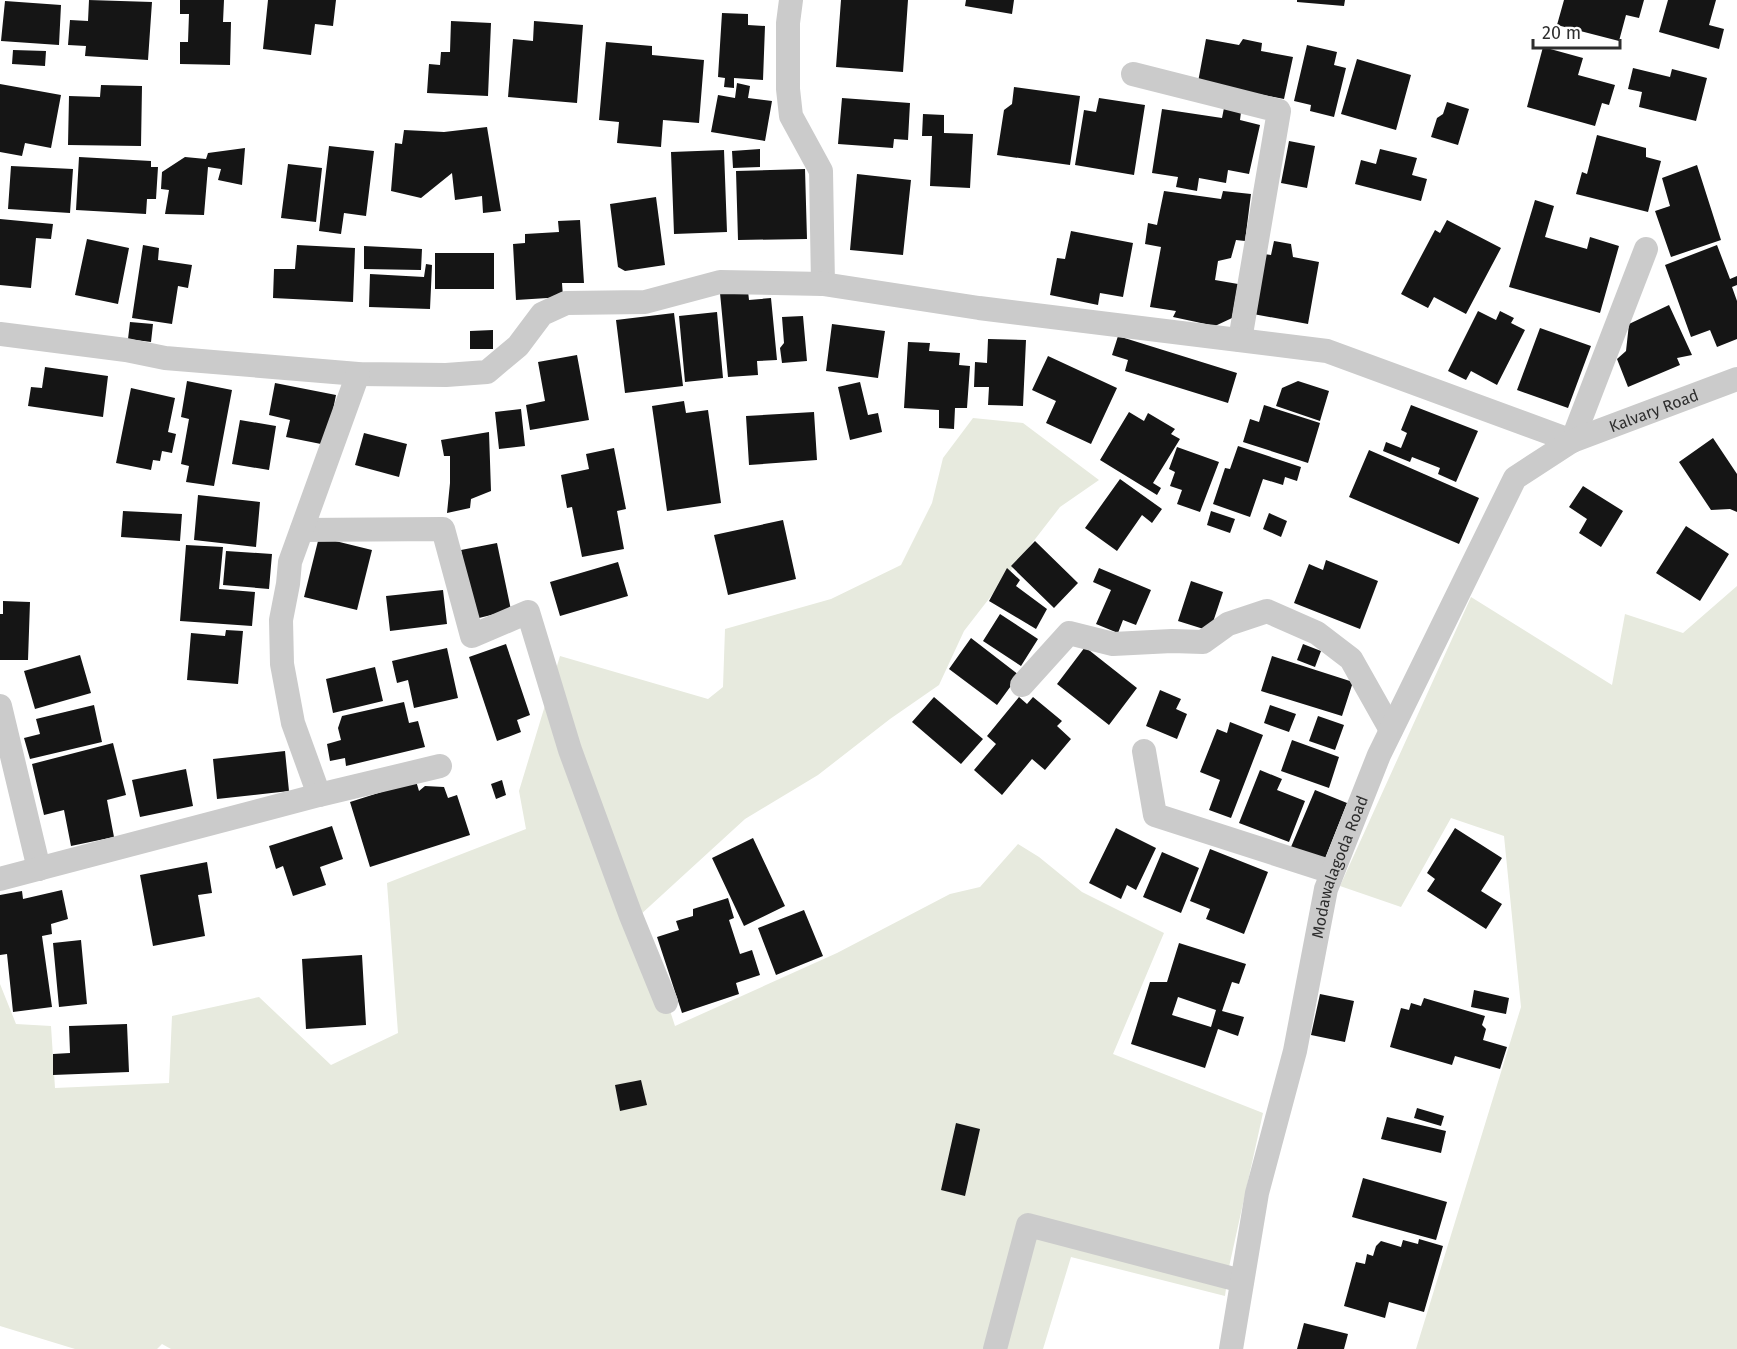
<svg xmlns="http://www.w3.org/2000/svg" width="1737" height="1349" viewBox="0 0 1737 1349" font-family="'Fira Sans',sans-serif">
  <rect width="100%" height="100%" fill="#fff"/>
  <path fill="#e7eade" d="M973,418l50,5 76,57 -39,27 -96,124 -25,54 -49,34 -72,56 -73,44 -106,97 36,110 162,-73 113,-59 30,-7 38,-43 21,13 43,35 82,41 -51,121 150,59 -34,154 -4,29 -154,-39 -28,92h-872l-9,-5 -5,5h-82l-75,-23v-342l16,40 35,2 4,62 114,-5 3,-67 87,-19 72,68 67,-32 -11,-150 139,-54 -7,-38 41,-135 148,43 15,-12 2,-58 106,-30 70,-34 31,-62 11,-45z
    M1737,586v763h-321l105,-342 -17,-171 -53,-18 -50,89 -61,-21 131,-289 141,88 13,-71 58,19z"/>
  <path fill="#151515" fill-rule="evenodd" d="M89,0l63,2 -4,58 -63,-4 1,-10 -18,-1 2,-25 18,1z
    M180,0h44l-1,22h8l-1,43 -50,-1v-22h8l1,-28h-9z
    M268,0h68l-3,26 -18,-2 -4,31 -48,-6z
    M841,0h67l-5,72 -67,-5z
    M966,0h48l-2,14 -47,-8z
    M1297,0h48l-1,6 -47,-4z
    M1564,0h80l-5,18 -13,-3 -7,26 -62,-16z
    M1668,0h48l-7,25 15,4 -5,20 -60,-17z
    M5,1l56,4 -2,40 -58,-4z
    M722,13l26,1v11l17,1 -2,54 -29,-2v10l-10,-1 1,-9 -7,-1z
    M451,21l40,2 -3,73 -61,-3 2,-29 11,1 1,-13h9z
    M534,21l49,4 -6,78 -69,-6 5,-58 20,2z
    M1206,39l33,6 4,-6 19,4 -1,8 32,6 -9,42 -86,-17z
    M606,42l46,4v9l52,5 -5,63 -36,-3 -2,27 -44,-4 2,-21 -20,-2z
    M1307,45l30,7 -3,13 12,3 -12,49 -24,-6 1,-6 -17,-4z
    M1543,47l40,11 -5,17 37,10 -6,20 -7,-2 -7,23 -68,-19z
    M13,50l33,1 -1,15 -33,-2z
    M1357,59l54,16 -15,55 -55,-16z
    M1633,68l37,9 2,-8 35,9 -11,43 -57,-14 3,-15 -14,-3z
    M737,83l13,3 -2,12 24,3 -7,40 -54,-9 7,-37 17,3z
    M0,84l61,11 -10,53 -26,-5 -3,13 -22,-4z
    M101,85l41,1 -1,60 -73,-1 1,-49 31,1z
    M1014,87l66,9 -10,69 -73,-10 7,-45 8,-6z
    M842,98l68,5 -2,37 -14,-1 -1,9 -55,-4z
    M1099,98l46,7 -11,70 -59,-10 9,-55 12,2z
    M1447,102l22,7 -11,36 -27,-8 6,-19 6,-4z
    M1224,108l17,4 -1,8 20,5 -11,49 -21,-4 -2,13 -27,-5 -2,13 -21,-4 2,-10 -26,-4 10,-64 60,9z
    M923,114l21,1v18l29,1 -3,54 -40,-2 2,-50h-10z
    M487,127l14,84 -18,2 -1,-17 -27,4 -3,-27 -31,25 -30,-7 4,-48 7,1 2,-14 40,2z
    M1597,135l49,13v9l15,4 -13,51 -72,-18 6,-22 5,2z
    M1289,141l26,5 -8,42 -26,-5z
    M329,146l45,5 -8,65 -22,-3 -3,21 -22,-3z
    M245,148l-3,37 -24,-5 3,-11 -13,-2 -4,48 -39,-1 4,-24 -8,-1 1,-17 23,-15 21,2 2,-6z
    M760,149v18l-27,1 -1,-17z
    M1380,149l37,9 -5,17 15,4 -6,22 -66,-17 6,-24 15,4z
    M724,150l3,82 -53,2 -3,-82z
    M79,157l72,4v6h7l-2,32h-9l-1,15 -70,-4z
    M288,164l34,4 -6,54 -35,-4z
    M1697,165l24,75 -50,17 -16,-46 15,-5 -8,-28z
    M11,166l62,3 -3,44 -62,-4z
    M805,169l2,70 -69,1 -2,-69z
    M857,174l54,6 -8,75 -53,-5z
    M1164,191l57,8 2,-8 28,3 -6,47 -9,-1 -5,18 -13,3 -3,19 23,4 -6,34 -17,8 -42,-9 3,-6 -26,-4 11,-60 -16,-3 3,-21 9,2z
    M656,197l9,68 -40,6 -7,-4 -8,-63z
    M1535,200l19,6 -9,31 42,12 3,-12 29,9 -19,67 -91,-26z
    M0,219l53,5 -2,15 -15,-1 -5,50 -31,-3z
    M580,220l4,63h-22l1,14 -47,3 -3,-56 12,-1v-9l34,-2 -1,-11z
    M1447,220l54,28 -35,66 -32,-17 -6,11 -27,-14 34,-64 5,3z
    M1071,231l62,12 -10,54 -23,-4 -2,12 -48,-10 7,-37 8,1z
    M87,239l42,9 -11,56 -43,-9z
    M1274,241l17,3 2,13 26,5 -11,62 -55,-10 11,-60 7,1z
    M143,245l16,3 -1,12 34,5 -4,23 -10,-2 -6,38 -40,-6z
    M297,245l58,3 -2,54 -80,-4 1,-29h21z
    M1717,245l13,34 7,-3v9l-5,2 5,14v38l-20,8 -7,-17 -19,7 -26,-72z
    M364,246l58,3 -1,21 -57,-1z
    M435,253h59v36h-59z
    M426,264l6,1 -2,44 -61,-2 1,-33 54,3z
    M748,291l1,9 22,-2 6,62 -20,1 1,14 -30,2 -8,-84z
    M1669,305l23,50 -15,3 3,7 -52,22 -11,-28 9,-8 3,-27z
    M1478,311l18,9 4,-9 14,7 -3,5 14,7 -28,55 -26,-14 -5,9 -18,-9z
    M717,312l6,66 -38,4 -6,-66z
    M674,313l9,73 -58,7 -9,-73z
    M803,316l4,45 -25,2 -2,-15 4,-5 -2,-26z
    M130,322l23,2 -2,18 -23,-3z
    M832,324l53,7 -7,47 -52,-7z
    M1540,328l51,18 -23,62 -51,-18z
    M493,330v19h-23v-18z
    M1118,336l119,37 -9,30 -103,-32 3,-11 -16,-5z
    M988,339l38,1 -3,66 -35,-1 1,-18h-15l1,-25 12,1z
    M908,342l22,1 -1,8 31,2 -1,12 11,1 -3,42h-12l-1,21 -15,-1v-18l-35,-2z
    M577,355l12,65 -59,10 -4,-25 19,-4 -7,-39z
    M1048,356l69,32 -26,56 -45,-21 10,-22 -24,-11z
    M45,367l63,9 -5,41 -75,-11 3,-19 11,1z
    M187,381l45,9 -18,96 -28,-4 3,-16 -8,-2 8,-45 -8,-2z
    M1298,381l31,10 -9,30 -44,-15 6,-18z
    M860,382l8,33 10,-2 4,19 -32,8 -12,-53z
    M275,383l61,12 -10,50 -40,-8 4,-17 -21,-5z
    M131,388l44,10 -7,34 8,2 -4,19 -10,-2 -2,10 -7,-1 -2,10 -35,-7z
    M684,401l2,12 22,-3 13,93 -54,8 -15,-105z
    M1264,405l56,18 -12,40 -65,-21 7,-23 9,3z
    M1411,405l67,26 -22,51 -18,-8 2,-6 -28,-11 -2,5 -27,-11 3,-9 15,6 6,-15 -6,-3z
    M521,409l4,37 -26,3 -4,-37z
    M814,412l3,48 -68,5 -3,-49z
    M1129,412l15,9 4,-8 27,16 -4,5 9,5 -27,44 8,5 -4,7 -57,-35z
    M240,420l36,6 -7,44 -37,-6z
    M489,432l2,59 -20,8 -1,9 -23,5 3,-30v-27h-6l-3,-16z
    M364,433l43,11 -8,33 -44,-12z
    M1713,438l24,36v38l-7,-3 -19,1 -32,-48z
    M1238,446l63,21 -4,14 -12,-4 -2,8 -20,-6 -13,38 -37,-13 12,-36 5,1z
    M1177,447l42,15 -19,50 -23,-8 5,-14 -12,-4 5,-14 -6,-3z
    M614,448l12,61 -9,2 7,38 -42,8 -10,-50 -5,1 -6,-33 28,-6 -3,-15z
    M1369,450l110,48 -20,46 -110,-47z
    M1120,479l42,30 -10,14 -10,-8 -25,36 -32,-23z
    M1583,486l40,25 -22,36 -22,-14 8,-14 -18,-12z
    M198,495l62,7 -4,45 -62,-7z
    M123,511l59,3 -2,27 -59,-4z
    M1211,511l24,8 -5,14 -23,-8z
    M1269,513l18,8 -6,16 -18,-8z
    M783,520l13,59 -68,16 -14,-60z
    M1686,526l43,28 -29,47 -44,-28z
    M319,537l53,13 -15,60 -53,-13z
    M1035,541l43,42 -24,25 -43,-42z
    M497,543l14,67 -36,9 -14,-69z
    M186,545l37,2 -4,42 36,3 -3,34 -72,-5z
    M226,551l46,3 -3,35 -46,-4z
    M1326,560l52,21 -18,48 -66,-26 15,-39 14,6z
    M618,562l10,34 -68,20 -10,-34z
    M1007,568l13,12 -4,6 31,23 -11,20 -47,-28z
    M1099,568l52,22 -15,35 -13,-5 -5,13 -22,-9 15,-34 -18,-8z
    M1191,581l32,11 -13,39 -32,-10z
    M443,590l4,34 -57,7 -4,-35z
    M3,601l27,1 -2,58h-28v-46h3z
    M1000,614l38,25 -17,27 -38,-25z
    M226,630l17,1 -5,53 -51,-4 4,-47 34,3z
    M971,638l48,37 -22,30 -48,-36z
    M506,644l24,71 -13,5 4,12 -24,9 -28,-84z
    M1303,644l18,7 -6,16 -18,-7z
    M1085,647l52,41 -28,37 -52,-41z
    M447,648l11,50 -44,10 -6,-28 -11,3 -5,-22z
    M80,655l11,38 -56,16 -11,-38z
    M1272,656l81,26 -11,34 -81,-25z
    M375,667l8,34 -50,12 -7,-34z
    M1160,690l21,9 -5,10 11,5 -10,25 -31,-13z
    M934,697l49,42 -22,25 -49,-42z
    M1019,697l8,7 6,-7 29,24 -5,5 14,13 -26,31 -13,-11 -30,36 -28,-25 22,-26 -9,-8z
    M404,702l5,21 9,-2 7,26 -79,19 -1,-8 -15,3 -3,-17 14,-4 -3,-12 4,-12z
    M94,705l8,37 -72,17 -6,-21 16,-4 -4,-15z
    M1270,705l26,9 -7,18 -25,-9z
    M1318,716l26,9 -9,25 -26,-9z
    M1230,722l33,13 -32,83 -22,-8 11,-30 -20,-8 17,-43 10,4z
    M1292,740l47,17 -10,31 -48,-17z
    M113,743l13,52 -19,5 7,37 -43,9 -7,-36 -20,5 -12,-51z
    M285,751l4,40 -72,8 -4,-40z
    M186,769l7,37 -53,11 -8,-37z
    M1260,770l22,9 -5,11 28,11 -16,41 -50,-19z
    M502,780l4,15 -10,4 -5,-15z
    M416,781l3,10 6,-5 19,1 4,11 9,-3 13,40 -100,32 -20,-65z
    M1315,790l32,13 -23,58 -33,-14z
    M332,826l11,33 -23,8 6,18 -33,11 -10,-30 -7,3 -7,-23z
    M1116,828l40,20 -20,42 -9,-5 -6,14 -32,-16z
    M1455,828l47,30 -21,33 21,13 -16,25 -59,-38 8,-12 -8,-6z
    M753,838l32,68 -41,20 -32,-68z
    M1210,849l58,23 -24,62 -38,-15 4,-10 -20,-8z
    M1162,852l37,16 -18,45 -38,-16z
    M207,862l5,31 -14,2 7,41 -52,10 -13,-71z
    M62,890l6,29 -17,5 1,10 -10,2 10,71 -39,5 -6,-58 -7,1v-60l22,-4 1,8z
    M728,898l6,20 -5,2 11,34 12,-4 8,25 -24,8 3,11 -57,19 -25,-76 22,-7 -3,-9 17,-5v-7z
    M804,910l19,46 -47,19 -18,-47z
    M81,940l6,64 -28,3 -6,-64z
    M1179,943l67,21 -7,20 -7,-2 -10,29 22,6 -6,19 -20,-7 -13,39 -74,-24 19,-62h17zM1178,997l38,13 -5,17 -39,-12z
    M362,955l4,70 -60,4 -4,-70z
    M1474,990l35,8 -3,16 -35,-7z
    M1320,994l34,7 -9,41 -34,-7z
    M1424,998l61,18 -3,9 4,4 -3,11 24,7 -7,22 -45,-13 -3,9 -62,-18 11,-39 8,2 2,-7 10,3z
    M127,1024l2,48 -76,3v-21l17,-1 -1,-27z
    M641,1080l6,25 -27,6 -5,-26z
    M1417,1108l27,8 -3,10 -27,-8z
    M1387,1117l59,14 -5,22 -60,-14z
    M956,1123l24,6 -15,67 -24,-6z
    M1363,1178l84,24 -11,38 -84,-23z
    M1419,1239l24,7 -19,66 -35,-10 -4,16 -41,-12 12,-44 9,2 2,-10 6,2 3,-10 5,-5 20,6 2,-7 15,4z
    M1304,1323l44,11 -4,15h-47z"/>
  <g fill="none" stroke-linecap="round" stroke-linejoin="round">
    <g stroke="#cbcbcb" stroke-width="24">
      <path d="M791,0l-3,23v66l3,27 30,55 2,113"/>
      <path d="M1133,74l146,37 -39,229"/>
      <path d="M0,334l126,16 39,8 193,16 88,1 41,-3 31,-26 24,-32 24,-11 79,-1 75,-20 103,2 156,24 348,43 245,90"/>
      <path d="M1572,441l74,-192"/>
      <path d="M302,530l141,-1 29,107 56,-24 42,138 61,166 35,86"/>
      <path d="M1022,685l47,-52 44,11 59,-3 31,1 25,-18 39,-13 50,22 34,26 40,71"/>
      <path d="M0,706l39,163"/>
      <path d="M1144,751l11,64 177,57"/>
      <path d="M319,795l-26,-72 -11,-59 -1,-44 7,-36 2,-22 68,-188"/>
      <path d="M0,879l319,-84 121,-29"/>
      <path d="M995,1349l33,-124 214,56"/>
      <path id="s1" d="M1231,1349l26,-156 38,-142 31,-162 53,-134 136,-277 57,-37 165,-62"/>
    </g>
  </g>
  <g text-anchor="middle" stroke-width="6" stroke-linejoin="round" paint-order="stroke">
    <g font-size="16" fill="#2e2e2e" stroke="#fff">
      <text dy="6" stroke="none"><textPath href="#s1" startOffset="1078">Kalvary Road</textPath></text>
      <text dy="6" stroke="none"><textPath href="#s1" startOffset="495">Modawalagoda Road</textPath></text>
    </g>
  </g>
  <path d="M1533 39v9h87v-9" fill="none" stroke="#2e2e2e" stroke-width="3"/>
  <text x="1542" y="39" font-size="18" fill="#2e2e2e" stroke="#ffffff" stroke-width="4.5" paint-order="stroke">20 m</text>
</svg>
